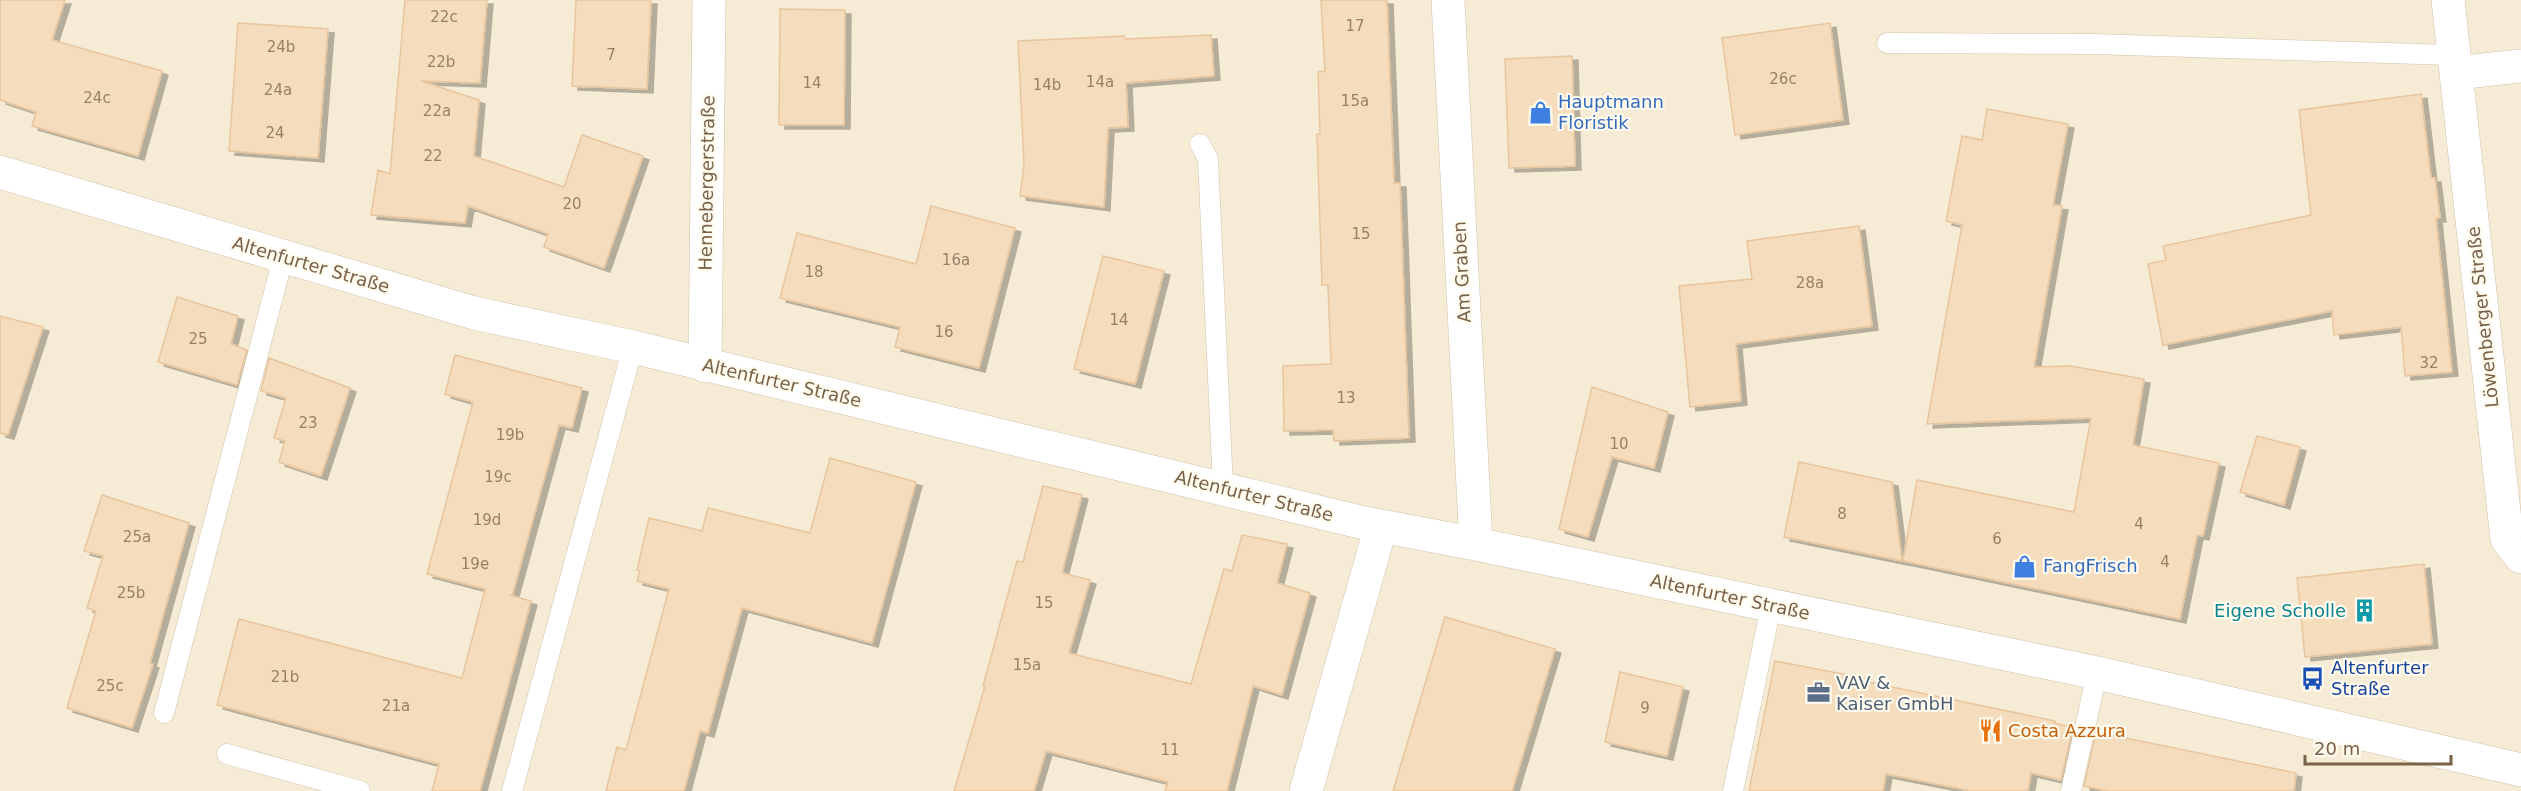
<svg xmlns="http://www.w3.org/2000/svg" width="2521" height="791" viewBox="0 0 2521 791" font-family="'DejaVu Sans',sans-serif">
  <defs>
    <filter id="shadow"><feDropShadow dx="6" dy="4" stdDeviation="0" flood-color="#0004"/></filter>
  </defs>
  <rect width="100%" height="100%" fill="#fef8e7"/>
  <path fill="#f6ecd5" d="M0,0h2521v791h-2521z"/>
  <path fill="#f5dcbd" stroke="#e9c59c" stroke-width="1.5" filter="url(#shadow)" d="M0,0h65l-13,40 110,31 -24,85 -106,-30 4,-14 -36,-12z
    M405,0h82l-7,83 -59,-2 58,19 -5,56 90,31 18,-52 61,21 -39,112 -60,-21 4,-13 -80,-28 -3,17 -94,-8 7,-45 12,4z
    M576,0h75l-4,89 -75,-3z
    M1321,0h66l7,183h6l9,255 -75,3 -1,-11 -49,1 -1,-65 48,-2 -3,-79h-6l-5,-151h3l-2,-62 7,-1z
    M780,9l65,1 -1,115h-65z
    M238,23l90,6 -10,129 -89,-7z
    M1830,23l13,97 -108,15 -13,-97z
    M1211,35l3,41 -88,7 2,44 -20,1 -4,79 -84,-11 4,-31 -6,-124 106,-5 1,3z
    M1572,56l3,110 -66,2 -4,-109z
    M2421,94l10,84h4l5,40h-4l16,154 -47,4 -4,-49 -67,8 -2,-24 -169,34 -15,-81 18,-4 -3,-14 148,-31 -12,-105z
    M1987,109l81,15 -15,81 9,1 -28,161 37,-1 73,13 -11,66 86,18 -16,73 -6,-1 -17,84 -277,-58 14,-81 157,32 17,-94 -164,6 35,-199 -16,-4 16,-85 20,4z
    M931,206l84,22 -36,140 -84,-21 5,-20 -120,-29 17,-65 119,31z
    M1859,226l13,100 -136,18 5,57 -51,6 -11,-121 73,-7 -5,-38z
    M1103,256l61,15 -29,113 -61,-15z
    M177,297l61,19 -7,28 16,6 -10,35 -79,-23z
    M0,316l43,11 -35,108 -8,-2z
    M455,355l127,33 -10,40 -13,-3 -47,171 -3,-1 22,6 -51,190h-48l7,-27 -222,-59 22,-86 223,59 23,-89 -58,-15 46,-172 -28,-8z
    M269,358l81,30 -29,88 -42,-14 6,-21 -11,-3 12,-40 -25,-7z
    M1592,387l76,25 -14,56 -42,-11 -24,80 -29,-8z
    M2257,436l43,11 -16,58 -44,-13z
    M830,458l86,24 -44,161 -130,-35 -34,125 -8,-2 -16,60h-78l11,-44 9,3 43,-161 -32,-8 3,-10 -3,-1 12,-52 53,13 6,-23 102,25z
    M1799,462l93,20 10,79 -118,-24z
    M1043,486l39,9 -20,78 28,7 -21,73 122,31 33,-115 8,2 10,-36 45,9 -10,39 33,10 -28,102 -29,-9 -26,105h-62l3,-9 -122,-31 -12,40h-80l31,-105h-2l34,-125 6,1z
    M102,495l87,28 -39,140 3,1 -21,64 -65,-20 29,-97 -9,-3 16,-52 -19,-5z
    M2424,564l8,80 -127,13 -8,-79z
    M1445,617l110,32 -43,142h-119z
    M1775,661l94,18 -1,3 187,39 -1,2 19,4 -12,53 -30,-7 -3,18h-57l-85,-17 -3,17h-134z
    M1620,672l63,15 -16,69 -62,-14z
    M2096,732l200,41 -2,18h-186l-24,-5z"/>
  <g fill="none" stroke-linecap="round" stroke-linejoin="round">
    <defs>
      <path id="service" d="M1887,43l206,1 361,11
        M1200,144l8,15 15,329
        M164,713l119,-455
        M227,754l133,37
        M512,791l121,-444
        M1733,791l38,-185
        M2071,791l26,-118"/>
      <path id="minor" d="M1448,0l28,544
        M2448,0l59,539 14,18
        M2456,73l65,-7
        M0,172l474,141 159,34 727,175 116,22 621,129 424,97
        M705,366l4,-366
        M1306,791l75,-265"/>
    </defs>
    <use href="#service" stroke="#d1c2ac" stroke-width="21"/>
    <use href="#minor" stroke="#d1c2ac" stroke-width="34"/>
    <use href="#service" stroke="#fff" stroke-width="20"/>
    <use href="#minor" stroke="#fff" stroke-width="33"/>
  </g>
  <defs>
    <symbol id="shop-bare" viewBox="-9 -9 18 18"><path d="M-5-2.5h2.3a2.7 3.5 0 0 1 5.4 0H5L5.5 6h-11ZM-1.5-2.5h3a1.5 2.3 0 0 0-3 0Z" fill="#3f7fe0" stroke="#fffbef" stroke-width="2.5" paint-order="stroke"/></symbol>
    <symbol id="building-bare" viewBox="-9 -9 18 18"><path d="M-4-6H4V6H1V3H-1V6H-4ZM-2.5-4.3h1.7v1.8h-1.7ZM.8-4.3h1.7v1.8H.8ZM-2.5-1h1.7V.8h-1.7ZM.8-1h1.7V.8H.8Z" fill="#0f9aa8" stroke="#fffbef" stroke-width="2.5" paint-order="stroke"/></symbol>
    <symbol id="bus-bare" viewBox="-9 -9 18 18"><path d="M-5-6H5V4H4V6H2V4H-2V6H-4V4H-5ZM-3.5-4V0h7V-4ZM-3.5 1.2v1.5H-2V1.2ZM2 1.2v1.5H3.5V1.2Z" fill="#1a4fb4" stroke="#fffbef" stroke-width="2.5" paint-order="stroke"/></symbol>
    <symbol id="office-bare" viewBox="-9 -9 18 18"><path d="M-6-3h4V-5.5h4V-3h4V5H-6ZM-1-4.5V-3h2v-1.5ZM-6 0V1H6V0Z" fill="#5c6f8a" stroke="#fffbef" stroke-width="2.5" paint-order="stroke"/></symbol>
    <symbol id="restaurant-bare" viewBox="-9 -9 18 18"><path d="M-5-6h1v4h1v-4h1v4h1v-4h1v5L-1.5 .5V6h-2V.5L-5-1ZM5-6V6H3V1.5H1.5Q1.5-4 5-6Z" fill="#e8710a" stroke="#fffbef" stroke-width="2.5" paint-order="stroke"/></symbol>
  </defs>
  <g fill-rule="evenodd">
    <use href="#shop-bare" x="1524" y="96" width="33" height="33"/>
    <use href="#shop-bare" x="2008" y="550" width="33" height="33"/>
    <use href="#building-bare" x="2348" y="594" width="33" height="33"/>
    <use href="#bus-bare" x="2296" y="662" width="33" height="33"/>
    <use href="#office-bare" x="1802" y="676" width="33" height="33"/>
    <use href="#restaurant-bare" x="1974" y="714" width="33" height="33"/>
  </g>
  <g text-anchor="middle" stroke-width="4.5" stroke-linejoin="round" paint-order="stroke">
    <g font-size="15" fill="#998066">
      <text x="444" y="22">22c</text>
      <text x="1355" y="31">17</text>
      <text x="281" y="52">24b</text>
      <text x="611" y="60">7</text>
      <text x="441" y="67">22b</text>
      <text x="1783" y="84">26c</text>
      <text x="1100" y="87">14a</text>
      <text x="812" y="88">14</text>
      <text x="1047" y="90">14b</text>
      <text x="278" y="95">24a</text>
      <text x="97" y="103">24c</text>
      <text x="1355" y="106">15a</text>
      <text x="437" y="116">22a</text>
      <text x="275" y="138">24</text>
      <text x="433" y="161">22</text>
      <text x="572" y="209">20</text>
      <text x="1361" y="239">15</text>
      <text x="956" y="265">16a</text>
      <text x="814" y="277">18</text>
      <text x="1810" y="288">28a</text>
      <text x="1119" y="325">14</text>
      <text x="944" y="337">16</text>
      <text x="198" y="344">25</text>
      <text x="2429" y="368">32</text>
      <text x="1346" y="403">13</text>
      <text x="308" y="428">23</text>
      <text x="510" y="440">19b</text>
      <text x="1619" y="449">10</text>
      <text x="498" y="482">19c</text>
      <text x="1842" y="519">8</text>
      <text x="487" y="525">19d</text>
      <text x="2139" y="529">4</text>
      <text x="137" y="542">25a</text>
      <text x="1997" y="544">6</text>
      <text x="2165" y="567">4</text>
      <text x="475" y="569">19e</text>
      <text x="131" y="598">25b</text>
      <text x="1044" y="608">15</text>
      <text x="1027" y="670">15a</text>
      <text x="285" y="682">21b</text>
      <text x="110" y="691">25c</text>
      <text x="396" y="711">21a</text>
      <text x="1645" y="713">9</text>
      <text x="1170" y="755">11</text>
    </g>
    <g font-size="18" fill="#366cbe" stroke="#fffbef" text-anchor="start">
      <text x="1558" y="108">Hauptmann<tspan x="1558" dy="21">Floristik</tspan></text>
      <text x="2043" y="572">FangFrisch</text>
    </g>
    <g font-size="18" fill="#7a6249" stroke="#fffbef">
      <text transform="translate(707 183) rotate(-89)" y="6">Hennebergerstraße</text>
      <text transform="translate(311 265) rotate(16)" y="6">Altenfurter Straße</text>
      <text transform="translate(1462 272) rotate(-93)" y="6">Am Graben</text>
      <text transform="translate(2483 317) rotate(-96)" y="6">Löwenberger Straße</text>
      <text transform="translate(782 383) rotate(13)" y="6">Altenfurter Straße</text>
      <text transform="translate(1254 496) rotate(14)" y="6">Altenfurter Straße</text>
      <text transform="translate(1730 597) rotate(12)" y="6">Altenfurter Straße</text>
    </g>
    <g font-size="18" fill="#0d838f" stroke="#fffbef" text-anchor="end">
      <text x="2346" y="617">Eigene Scholle</text>
    </g>
    <g font-size="18" fill="#164399" stroke="#fffbef" text-anchor="start">
      <text x="2331" y="674">Altenfurter<tspan x="2331" dy="21">Straße</tspan></text>
    </g>
    <g font-size="18" fill="#4e5e75" stroke="#fffbef" text-anchor="start">
      <text x="1836" y="689">VAV &amp;<tspan x="1836" dy="21">Kaiser GmbH</tspan></text>
    </g>
    <g font-size="18" fill="#c56008" stroke="#fffbef" text-anchor="start">
      <text x="2008" y="737">Costa Azzura</text>
    </g>
  </g>
  <path d="M2305 755v9h146v-9" fill="none" stroke="#7a6249" stroke-width="3"/>
  <text x="2314" y="755" font-size="18" fill="#7a6249" stroke="#fffbef" stroke-width="4.5" paint-order="stroke">20 m</text>
</svg>
